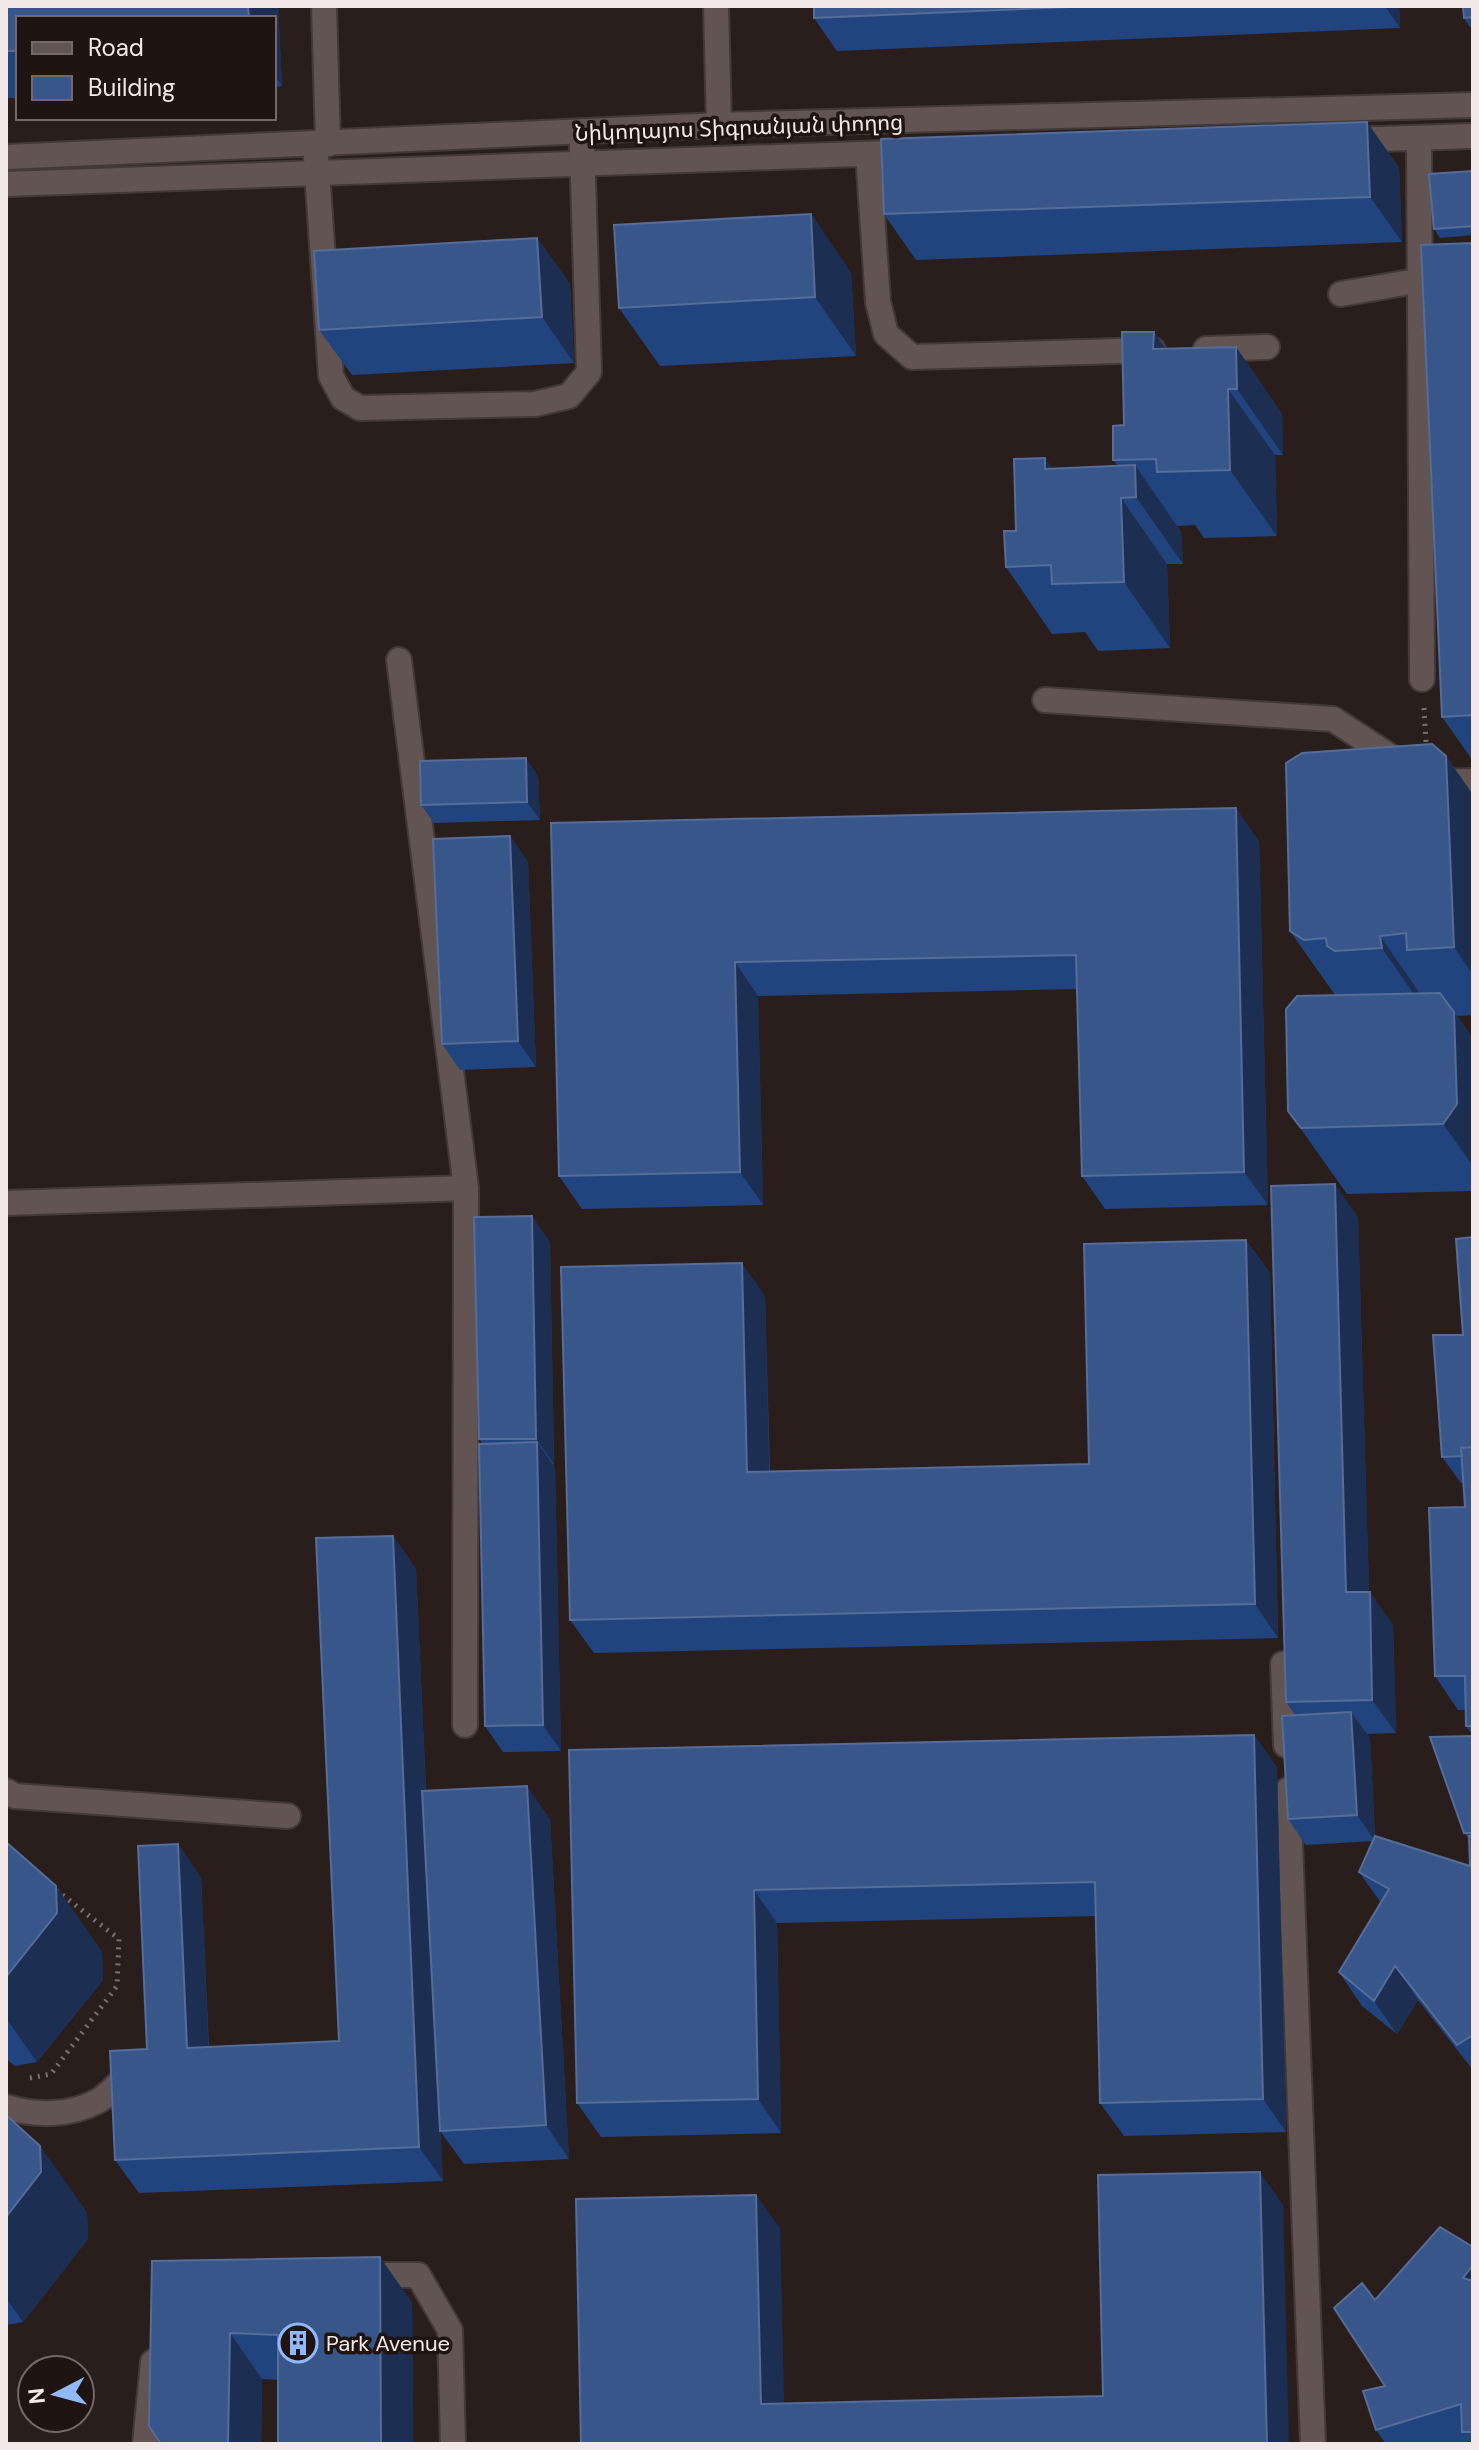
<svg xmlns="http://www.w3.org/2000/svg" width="1479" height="2450" viewBox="0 0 1479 2450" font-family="'DM Sans','Noto Sans Armenian',sans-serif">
  <rect width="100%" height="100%" fill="#2a1e1d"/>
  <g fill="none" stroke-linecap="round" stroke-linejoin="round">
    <defs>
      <path id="minor" d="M324,6l4,138
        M716,6l3,119
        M1419,138l3,541
        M1348,140l125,-4
        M868,154l10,148 8,32 26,23 241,-7
        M6,157l713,-32 754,-20
        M316,157l15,219 12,22 17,10 175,-4 34,-8 20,-24 -7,-225
        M6,184l909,-32
        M1341,294l81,-14 51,-2
        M1206,349l61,-2
        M399,660l67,528 -1,537
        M1045,700l288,19 96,63 44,-1
        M6,1203l460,-15
        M1283,1664l3,81
        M1288,1790l25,654
        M6,1791l9,5 273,20
        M6,2107c30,9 64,9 92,-6 14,-8 26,-24 37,-35
        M362,2275h56l32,55 3,114
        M145,2444l8,-82"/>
    </defs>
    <use href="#minor" stroke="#433938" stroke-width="28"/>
    <path stroke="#7b706f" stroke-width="5" stroke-dasharray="2 6" stroke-linecap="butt" d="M1424,708l2,34
      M30,2078l21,-4 66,-88 2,-47 -63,-49"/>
    <use href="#minor" stroke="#625452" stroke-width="24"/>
  </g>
  <path fill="#22447e" d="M6,6h272l4,80 -8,1v-69h-256v80h-12z
    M814,6h585l1,22 -563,23 -23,-33z
    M1473,6v21h-3l-6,-9z
    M1367,122l32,46 3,74 -486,18 -32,-46z
    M1473,171v64l-33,3 -6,-9z
    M811,214l40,59 5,83 -196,10 -41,-58z
    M537,238l33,46 4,79 -222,12 -33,-45z
    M1473,243v518l-31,-44z
    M1154,332l12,17 70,-2 46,67 1,41h-8l2,81 -73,2 -9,-13 -18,1 4,6 2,32h-16l3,84 -72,3 -13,-19 -33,2 -46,-67 10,-36 36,-62 66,-3 -5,-6z
    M1446,756l27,39v220l-16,1 16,22v153l-126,3 -59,-83 47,-116 -45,-64z
    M538,776l2,44 -106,3 -13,-18z
    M551,823l708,18 9,364 -163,4 -23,-33 -5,-187 -319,7 5,209 -181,4 -23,-33z
    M510,836l18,26 8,205 -76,3 -18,-26z
    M1358,1217l11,375 24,33 3,108 -29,1 3,4 5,98 95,30 -1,-27 -5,-6 9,-97v334l-55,-70 -21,34 -35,-28 -23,-34 42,-69 -22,-31 14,-31 -67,4 -18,-26 7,-104 -9,-13z
    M1473,1237v499l-7,-10v-16h-8l-23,-34 30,-169 -1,-24h-3l-19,-26 21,-122z
    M1246,1240l24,33 8,365 -684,15 -24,-33 195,-324 5,175 319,-7z
    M550,1242l4,222 -1,1 2,3 6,283 -58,1 -18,-26 -3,-283 -3,-4z
    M393,1536l23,33 10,222 124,28 19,340 -105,5 -24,-33 3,50 -304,12 -24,-33 32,-111 31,-205 23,34 8,169 130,-6z
    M1254,1735l23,33 9,364 -162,4 -24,-33 -4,-187 -319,7 4,210 -180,4 -24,-34 -8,-353z
    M6,1842l50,44 46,66 1,28 -66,82 -22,4 -9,-7z
    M6,2115l81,97 1,27 -65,83 -17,3z
    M1473,2247v197h-87l-10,-14 9,-44 -10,-86z
    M380,2257l32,46 1,141h-135v-64l-16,-1 -1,65h-100l-9,-183z"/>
  <path fill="#1c2e52" d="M248,6h30l4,80 -8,-11v-57h-25z
    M1385,6h14l1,22z
    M1367,122l32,46 3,74 -32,-45z
    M811,214l40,59 5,83 -41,-59z
    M537,238l33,46 4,79 -32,-46z
    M1154,332l46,66 -47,-49z
    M1236,347l46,67 1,41 -46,-66z
    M1228,389l47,66 2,81 -47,-66z
    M1045,458l46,66 -46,-55z
    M1135,465l46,67 2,32 -47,-67z
    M1121,498l46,66 3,84 -46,-66z
    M1446,756l27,39v180l-19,-28z
    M526,758l12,18 2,44 -13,-18z
    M1236,808l23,33 9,364 -24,-33z
    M510,836l18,26 8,205 -18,-26z
    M1380,936l46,66 2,13 -46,-67z
    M735,962l23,34 5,209 -23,-33z
    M1454,1012l19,26v128l-30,-42z
    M1335,1184l23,33 12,409 -24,-34z
    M532,1216l18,26 4,222 -18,-25z
    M1246,1240l24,33 8,365 -23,-34z
    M742,1263l23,33 5,209 -23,-33z
    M537,1442l18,26 6,283 -18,-26z
    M393,1536l23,33 27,612 -24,-34z
    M1370,1592l23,33 3,108 -24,-33z
    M1351,1712l19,26 5,103 -18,-26z
    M1254,1735l23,33 9,364 -23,-33z
    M527,1786l23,33 19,340 -23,-34z
    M178,1844l23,34 9,203 -23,-33z
    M56,1886l46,66 1,28 -66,82 -31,-44v-41z
    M754,1890l23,33 4,210 -23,-34z
    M1395,1966l23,34 -21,34 -23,-33z
    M40,2146l47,66 1,27 -65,83 -17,-24v-81z
    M1260,2172l23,33 6,239h-22z
    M756,2195l24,33 5,209 -24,-33z
    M380,2257l32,46 1,141h-32z
    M1473,2265v27l-10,-14z
    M230,2333l32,46 -1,65h-33z"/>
  <path fill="#385689" stroke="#556d98" stroke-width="2" d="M6,6h242l1,12h-231v33h-12z
    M814,6h280l-280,12z
    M1463,6h10v11l-9,1z
    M1367,122l3,75 -486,17 -3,-75z
    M1473,171v55l-39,3 -5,-55z
    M811,214l4,83 -196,11 -5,-83z
    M537,238l5,79 -223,13 -5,-79z
    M1473,243v472l-31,2 -21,-472z
    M1122,332h32l-1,17 83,-2 1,42h-9l2,81 -73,2 -1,-13 -43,1v-34l11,-1z
    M1045,458v11l90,-4 1,32 -15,1 3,84 -72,2 -1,-19 -45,2 -2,-36h12l-2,-72z
    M1432,744l14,12 8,191 -47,3 -1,-17 -26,3 2,12 -47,3 -8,-5 -1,-8 -22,2 -14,-9 -4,-168 16,-10z
    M526,758l1,44 -106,3 -1,-44z
    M1236,808l8,364 -162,4 -6,-221 -341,7 5,210 -181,4 -8,-353z
    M510,836l8,205 -76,3 -9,-205z
    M1440,993l14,19 3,92 -14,20 -142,4 -13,-17 -2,-102 11,-13z
    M1335,1184l11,408h24l2,108 -86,2 -15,-516z
    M532,1216l4,223h-57l-5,-222z
    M1473,1237v210l-12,1 1,8 -20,1 -9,-122h30l-7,-96z
    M1246,1240l9,364 -685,16 -9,-353 181,-4 5,209 342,-8 -5,-220z
    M537,1442l6,283 -58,1 -6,-282z
    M1473,1447v279h-7l-1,-50h-30l-6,-168 36,-1 -4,-59z
    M393,1536l26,611 -304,13 -5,-109 37,-2 -9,-203 40,-2 9,204 152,-7 -23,-503z
    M1351,1712l6,103 -69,4 -6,-103z
    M1254,1735l9,364 -163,4 -5,-221 -341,8 4,209 -181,4 -8,-353z
    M1473,1736v97h-9l-34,-96z
    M527,1786l19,339 -106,6 -18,-340z
    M1375,1836l95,30 -1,-30h4v199l-16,10 -62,-79 -21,35 -35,-29 50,-83 -30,-17z
    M6,1842l50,44 1,27 -51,64z
    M6,2115l34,31 1,26 -35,45z
    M1260,2172l7,272h-686l-5,-245 180,-4 5,209 342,-8 -5,-221z
    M1440,2227l33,20v18l-10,13 10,3v151h-11l-1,-28 -85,26 -13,-39 22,-5 -51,-78 28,-25 13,17z
    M380,2257l1,187h-103v-109l-48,-2 -2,111h-67l-12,-18 3,-165z"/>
  <defs>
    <symbol id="building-ring" viewBox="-11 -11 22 22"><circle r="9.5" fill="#201413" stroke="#8fb8fd" stroke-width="1.5"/><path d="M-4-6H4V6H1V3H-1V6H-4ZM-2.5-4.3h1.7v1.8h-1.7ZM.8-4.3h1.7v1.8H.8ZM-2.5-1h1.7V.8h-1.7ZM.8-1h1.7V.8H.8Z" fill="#8fb8fd"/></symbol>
  </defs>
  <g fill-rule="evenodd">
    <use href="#building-ring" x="276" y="2321" width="44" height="44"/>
  </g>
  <g text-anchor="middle" stroke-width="7" stroke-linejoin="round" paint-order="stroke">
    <g font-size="22" fill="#f1e8e7" stroke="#201413">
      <text transform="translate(739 127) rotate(-2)" y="8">Նիկողայոս Տիգրանյան փողոց</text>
    </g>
    <g font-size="22" fill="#f1e8e7" stroke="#201413" text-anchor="start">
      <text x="326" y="2351">Park Avenue</text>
    </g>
  </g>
  <rect width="1479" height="2450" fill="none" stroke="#f1e8e7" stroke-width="16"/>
  <rect x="16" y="16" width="260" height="104" fill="#201413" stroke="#746968" stroke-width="2"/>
  <rect x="32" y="42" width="40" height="12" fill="#625452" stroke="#746968" stroke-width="2"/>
  <text x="88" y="56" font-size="24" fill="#f1e8e7">Road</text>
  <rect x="32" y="76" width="40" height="24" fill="#385689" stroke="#746968" stroke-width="2"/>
  <text x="88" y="96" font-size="24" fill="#f1e8e7">Building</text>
  <g transform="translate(56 2394) rotate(264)"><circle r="38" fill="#201413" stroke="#746968" stroke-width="2"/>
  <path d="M0-6L14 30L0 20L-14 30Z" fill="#8fb8fd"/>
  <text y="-12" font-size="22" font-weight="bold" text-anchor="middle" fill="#f1e8e7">N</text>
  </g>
</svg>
